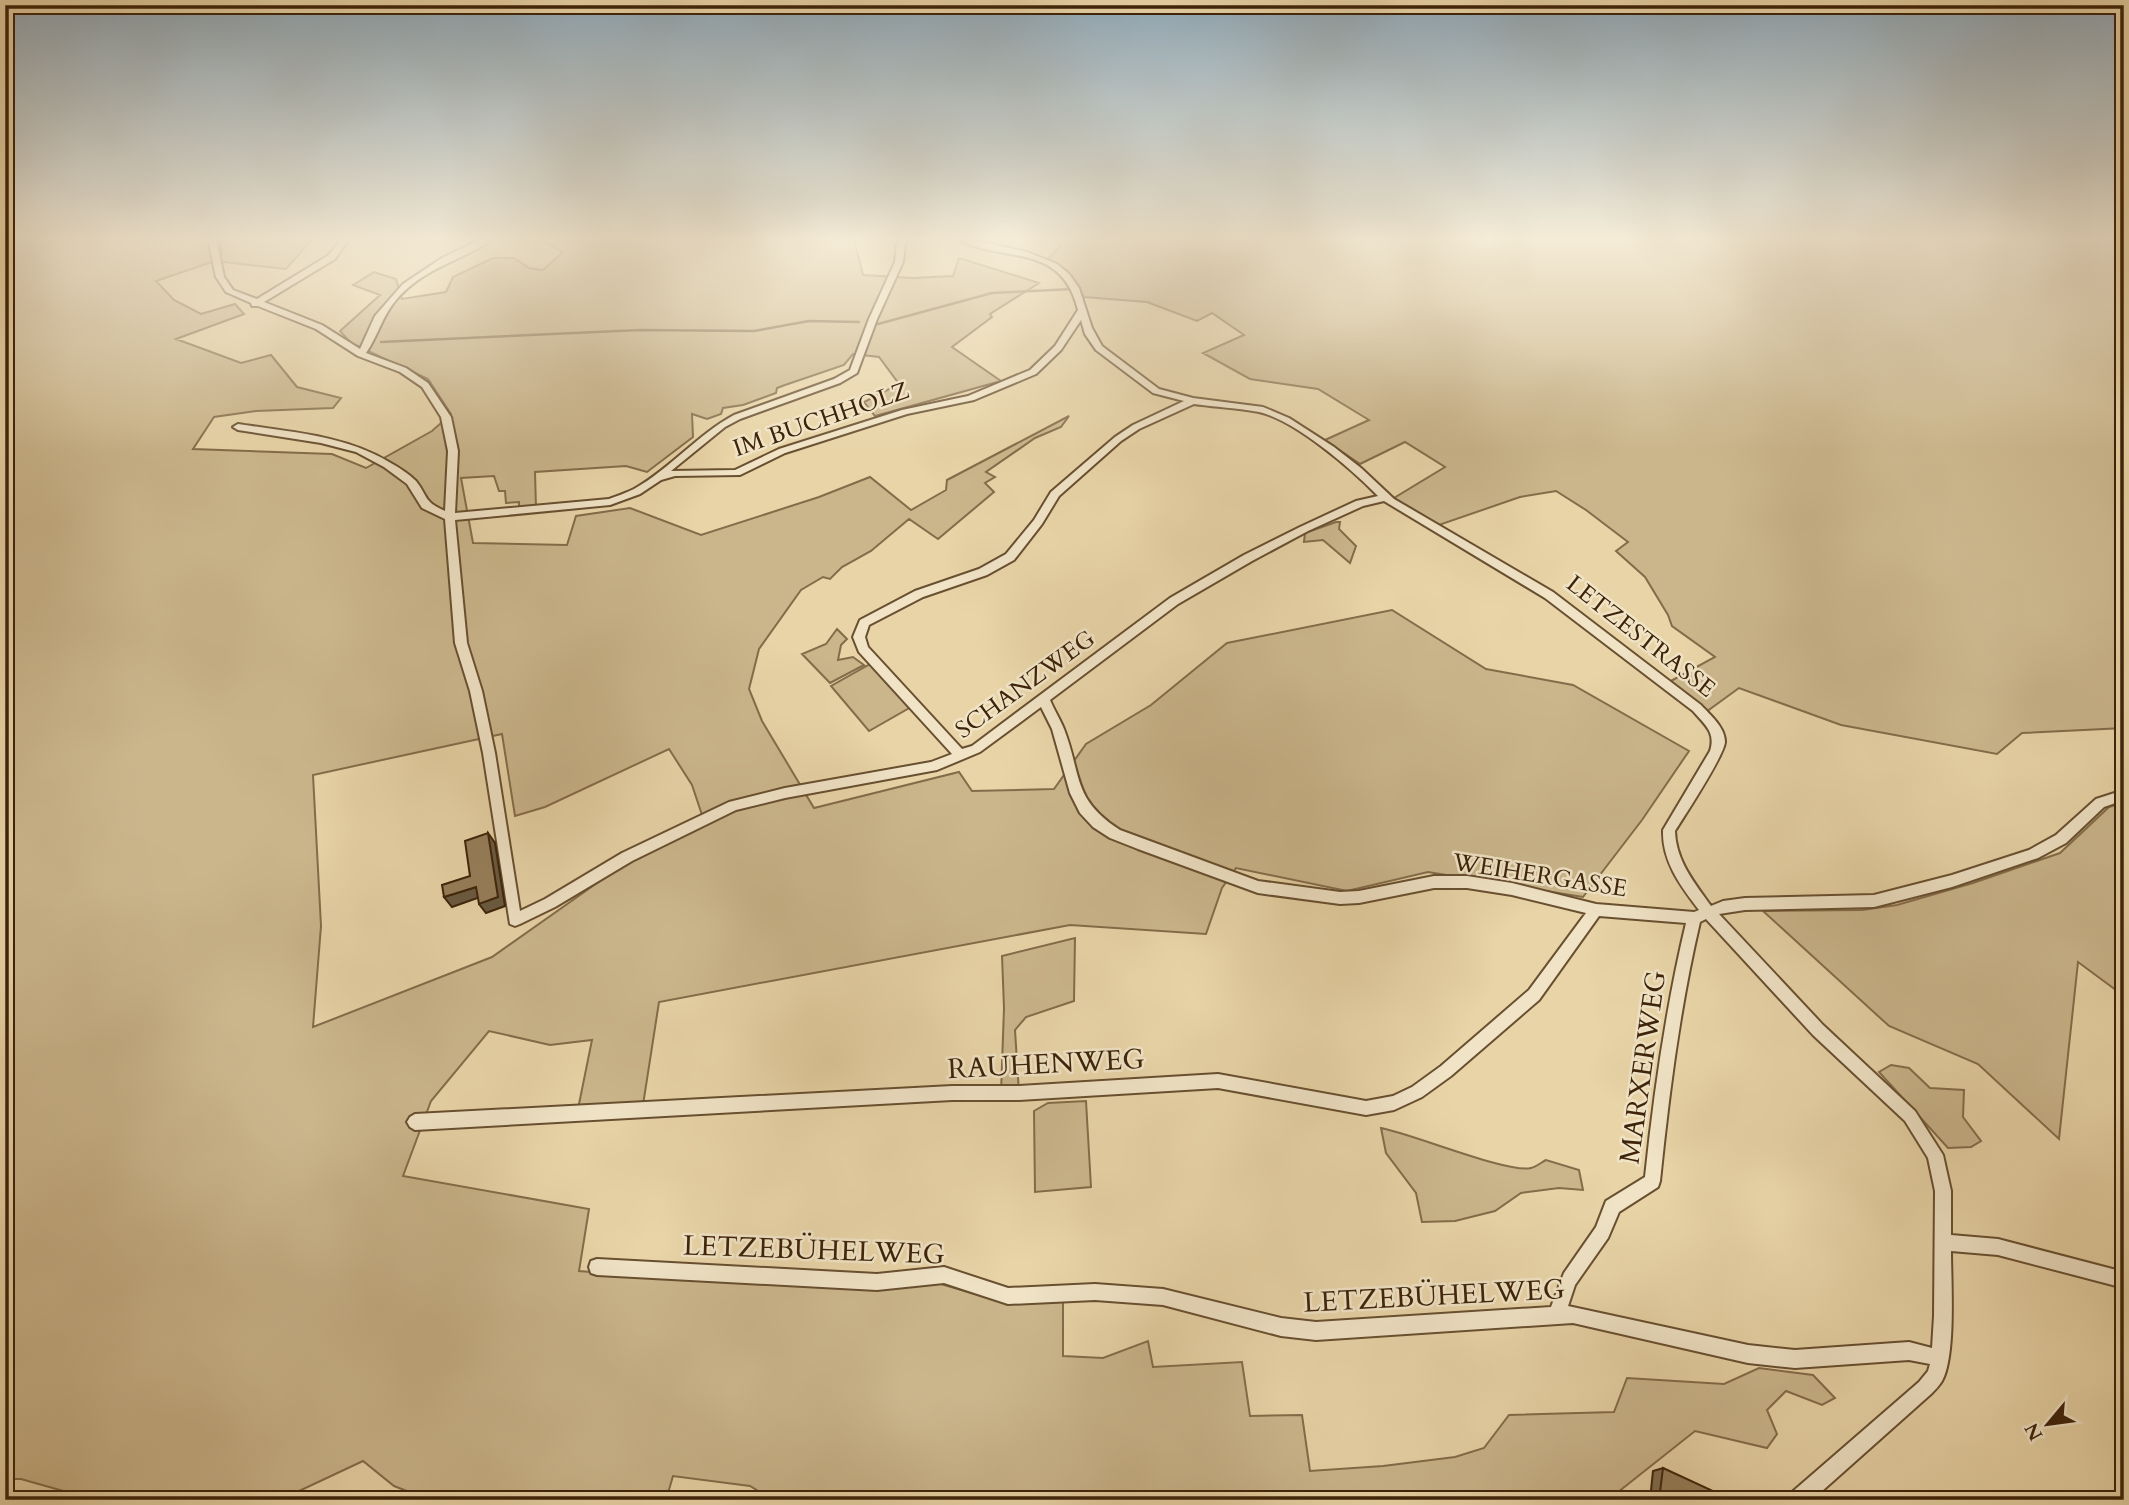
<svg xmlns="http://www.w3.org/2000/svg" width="2129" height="1505" viewBox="0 0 2129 1505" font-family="Cardo,serif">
  <rect width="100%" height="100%" fill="#e8d4a7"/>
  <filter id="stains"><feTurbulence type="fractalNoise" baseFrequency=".00286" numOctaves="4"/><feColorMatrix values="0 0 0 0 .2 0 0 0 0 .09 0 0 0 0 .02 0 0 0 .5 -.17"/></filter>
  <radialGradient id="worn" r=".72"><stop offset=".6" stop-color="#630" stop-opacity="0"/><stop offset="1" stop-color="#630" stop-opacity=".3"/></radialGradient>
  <path fill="#cbb68c" stroke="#846c4a" stroke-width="2" fill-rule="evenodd" d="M5,239h307l-26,30 -71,-8 -59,20 18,19 27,14 34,-10 9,10 -68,25 65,24 30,-8 26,32 44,11 -8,10 -77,3 -42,6 -21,32 139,5 34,14 66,-37 19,-17 -23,-35 -77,-36 -11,-12 40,-36 -27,-10 21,-13 22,7 6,20 44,-7 7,-15 40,-19h21l15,10 14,2 20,-18 -23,-13h314l9,36 50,3 40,-2 6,-18 80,25 -49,31 2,3 -40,30 49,34 -126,35 -11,-14 35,-18 -20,-27 -26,-3 -9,11 -59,20 -8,3 -1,5 -33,12 -20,3 -2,6 -14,5 -15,-5 1,23 -46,35 -21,-6 -91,6 1,36 -17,1v-7l-13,1 -1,-12h-6l-5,-15 -33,2 12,65 94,2 9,-29 54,-8 71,27 118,-38 51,-20 41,33 35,-20 1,-10 122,-64 -8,11 -26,11 -49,34 9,5 -10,6 9,9 -56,47 -29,-20 -38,32 -29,16 -12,12 -7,-2 -22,13 -42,59 -10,40 13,32 52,87 145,-36 13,19 82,-2 32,-45 65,-39 76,-62 165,-33 94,59 87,16 116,66 -47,69 -59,77 -155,-25 -81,19 -111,-23 -14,20 -16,46 -136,-9 -411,77 -16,103 -65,4 14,-69 -42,5 -61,-14 -58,70 -28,75 186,33 -10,62 51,4 311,9 64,19 58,-2v55l40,2 45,-17 5,26 89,-5 8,54 52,-1 8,56 73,-5 72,-9 29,-9 25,-33 105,-3 13,-34 97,6 35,-16 54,7 22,23 -13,7 -36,-14 -19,19 10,24 -10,14 -72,-17 -87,69h-835l-23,-14 -77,-10 -7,24h-236l-36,-14 -31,-25 -83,39h-185l-74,-21h-16zM502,734l13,82 30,-9 124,-58 23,36 11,33 -72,41 -139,98 -179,70 8,-101 -8,-151z
    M1055,239h1069v489l-102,5 -25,21 -156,-29 -102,-37 -33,24 -37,-30 46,-25 -43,-31 -4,-11 -23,-38 -29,-26 12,-9 -42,-32 -30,-19 -36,6 -81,28 -45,-27 51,-31 -40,-25 -45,22 -35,-24 44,-20 -51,-31 -68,-10 -47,-26 41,-18 -32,-22 -15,8 -50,-19 -63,-5 -16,-26 -21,-11 14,-15z
    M1336,522h4l-1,7 17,17 -6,17 -27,-23 -19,2 1,-9z
    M837,629l10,10 -6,6 -3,15 15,-3 11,8 -34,18 -28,-29 24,-10z
    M872,663l39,44 -42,24 -38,-45z
    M2124,802v194l-46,-34 -19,177 -81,-75 -89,-38 -126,-115 99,-1 35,-5 76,-22 87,-30 49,-46z
    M1075,938l-1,63 -48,16 -11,13 4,63h-18l3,-85 -2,-52z
    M1891,1065l18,3 21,20 34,2 -1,27 18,24 -10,6 -23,1 -69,-76z
    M1086,1101l5,86 -56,5 -1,-81 14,-8z
    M1381,1128c32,6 128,46 150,40 5,-1 11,-6 15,-8l33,10 4,20 -24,-2 -38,5 -26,18 -40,10 -33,1 -6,-29 -30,-40z"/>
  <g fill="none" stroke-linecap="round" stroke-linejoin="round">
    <path stroke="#816947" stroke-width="2.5" d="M220,239l2,15
      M878,324l114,-31 81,-4
      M381,342l259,-12 114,1 55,-10 50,1"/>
    <defs>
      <path id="minor" d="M208,239h8l8,38 9,13 24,9 72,-44 12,-16h8l-14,20 -71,43 58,23 38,24 15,-33 28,-32 39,-26 40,-19h11c-33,23 -69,28 -97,61 -14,16 -18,36 -30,53l40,15 22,15 23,34 7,34 -3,62 154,-14c8,-3 17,-6 25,-10 36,-20 63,-54 100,-74l100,-36 16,-9 19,-51 26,-57 2,-18 4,-5h8l-4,5 -2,18 -26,57 -20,54 -17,10 -100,36 -15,8 -54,44 64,-1 44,-21 123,-39 66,-14 62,-26 25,-24 23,-36c-17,-69 -74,-46 -121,-71h13l57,13 30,12 12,10 10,14 13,40 10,18 57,43 34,9 70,9 26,11 45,29 27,21 33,31 159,93 148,113c9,10 24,22 24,37 -1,14 -40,73 -50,89 1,30 19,51 36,75l12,-5 22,-3 129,-3 78,-20 77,-25 27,-15 40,-36 28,-9v10l-20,7 -38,36 -28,15 -86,29 -78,20 -129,3 -26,4 104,111 92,86 28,44 8,36v44l47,4 126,33v16l-126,-33 -47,-4c0,31 5,105 -9,130 -3,5 -7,9 -11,13l-119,106h-23l2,-7 128,-111 9,-11 2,-7 -21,-4 -114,8 -47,-5 -175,-40 -257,17 -35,-4 -118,-31 -68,-5 -87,4 -64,-21 -67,7 -280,-15 -6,-2 -2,-6 2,-6 6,-2 280,15 67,-7 64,21 87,-4 68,5 118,29 35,4 235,-15 13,-34 32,-46 10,-26 39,-24c9,-86 21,-170 41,-254l-87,-7 -60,84 -88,76 -29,21 -28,13 -28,5 -148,-27 -199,12h-67l-537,30 -5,-3 -3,-5 3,-5 5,-3 537,-28h67l199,-12 148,27 27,-5 19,-9 29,-21 88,-76 57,-77 -74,-18 -45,-7h-33l-75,15 -19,1 -82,-11 -120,-44 -28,-11 -17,-11 -13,-14 -10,-20 -18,-64 -11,-22 -61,45 -43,18 -152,28 -49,12 -104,51 -77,46 -35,17 -5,2 -5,-2 -27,-171 -13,-62 -15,-48 -10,-124 -23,-11 -15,-24 -23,-17 -28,-15 -35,-9 -83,-13 -5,-3 5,-3c51,8 106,11 151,38 9,5 20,12 27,19 13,17 7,20 29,30l3,-60 -7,-34 -19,-30 -22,-15 -42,-16 -42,-27 -58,-23h-6l-1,-3 -25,-11 -10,-15zM1081,320l4,14 11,16 57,43 31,8 -51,24 -18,12 -64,55 -17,28 -28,34 -27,15 -64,22 -55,29 -7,17 6,15 93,102 -21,8 -146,26 -56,14 -107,51 -77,46 -25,12 -25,-158 -13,-62 -15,-48 -12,-123 155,-15 30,-11 21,-14 14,-4 65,-1 45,-22 122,-39 67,-14 62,-26 25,-24zM1194,404c21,3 44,4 65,8 36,8 93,57 119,84l-22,5 -56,26 -56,28 -74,43 -198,148 -10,3 -94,-102 -3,-10 4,-12 54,-28 64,-22 27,-15 28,-36 17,-28 62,-55 18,-12zM1384,501l161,97 148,113c12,14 23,21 17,40l-47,79c-1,32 18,56 36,80l-5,2 -98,-8 -84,-21 -45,-7h-33l-75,15 -19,1 -82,-11 -138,-51c-48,-31 -38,-54 -56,-101 -4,-10 -10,-19 -14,-29l128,-96 74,-43 56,-30 55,-25zM1706,919l107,116 92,86 23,37 7,33 -1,125 -2,32 -23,-6 -114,8 -47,-5 -180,-39 7,-21 33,-47 11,-26 39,-25 2,-6c9,-87 20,-174 40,-259z"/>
    </defs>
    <use href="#minor" stroke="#684f30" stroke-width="4"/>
    <use href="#minor" fill="#f0e3c6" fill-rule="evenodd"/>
  </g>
  <path fill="#816d4e" stroke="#3d2309" stroke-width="2" d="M1663,1468l49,32h-62l3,-29z"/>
  <path fill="#695940" stroke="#3d2309" stroke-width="2" d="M488,833l7,10 10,63 -19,7 -7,-9z
    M476,887l7,9 -31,11 -8,-10z"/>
  <path fill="#967f5b" stroke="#3d2309" stroke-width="2" d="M488,833l10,64 -19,7 -3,-17 -32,10 -2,-12 28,-9 -5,-35z
    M1663,1468l50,23 -1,9h-53z"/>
  <linearGradient id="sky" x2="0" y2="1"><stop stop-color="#91a9b8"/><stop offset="0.53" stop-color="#f5ecd7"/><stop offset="1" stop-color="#f5ecd7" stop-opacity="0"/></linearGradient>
  <rect width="2129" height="450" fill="url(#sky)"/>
  <g text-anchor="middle" stroke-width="5" stroke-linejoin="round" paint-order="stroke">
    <g font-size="24" fill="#3d2309" stroke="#f0e3c6">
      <text transform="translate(821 419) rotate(-19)" y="8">IM BUCHHOLZ</text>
      <text transform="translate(1641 636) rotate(38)" y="8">LETZESTRASSE</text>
      <text transform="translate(1025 684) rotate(-36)" y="8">SCHANZWEG</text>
      <text transform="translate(1540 875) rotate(9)" y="8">WEIHERGASSE</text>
    </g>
    <g font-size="28" fill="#3d2309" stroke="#f0e3c6">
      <text transform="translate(1046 1063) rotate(-3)" y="10">RAUHENWEG</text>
      <text transform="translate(1642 1067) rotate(-82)" y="10">MARXERWEG</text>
      <text transform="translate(814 1249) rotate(2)" y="10">LETZEBÜHELWEG</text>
      <text transform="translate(1434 1295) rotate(-3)" y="10">LETZEBÜHELWEG</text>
    </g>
  </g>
  <rect width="2129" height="1505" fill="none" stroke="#e8d4a7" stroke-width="28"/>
  <rect x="7" y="7" width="2115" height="1491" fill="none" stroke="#3d2309" stroke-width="3.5"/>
  <rect x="14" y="14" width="2101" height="1477" fill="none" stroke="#3d2309" stroke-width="2"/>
  <g transform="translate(2048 1424) rotate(241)" stroke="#f0e3c6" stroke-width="5" paint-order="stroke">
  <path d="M0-5L12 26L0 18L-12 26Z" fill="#3d2309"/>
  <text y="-10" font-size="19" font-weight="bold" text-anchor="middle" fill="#3d2309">N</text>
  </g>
  <rect width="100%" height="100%" filter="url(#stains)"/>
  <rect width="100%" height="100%" fill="url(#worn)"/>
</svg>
